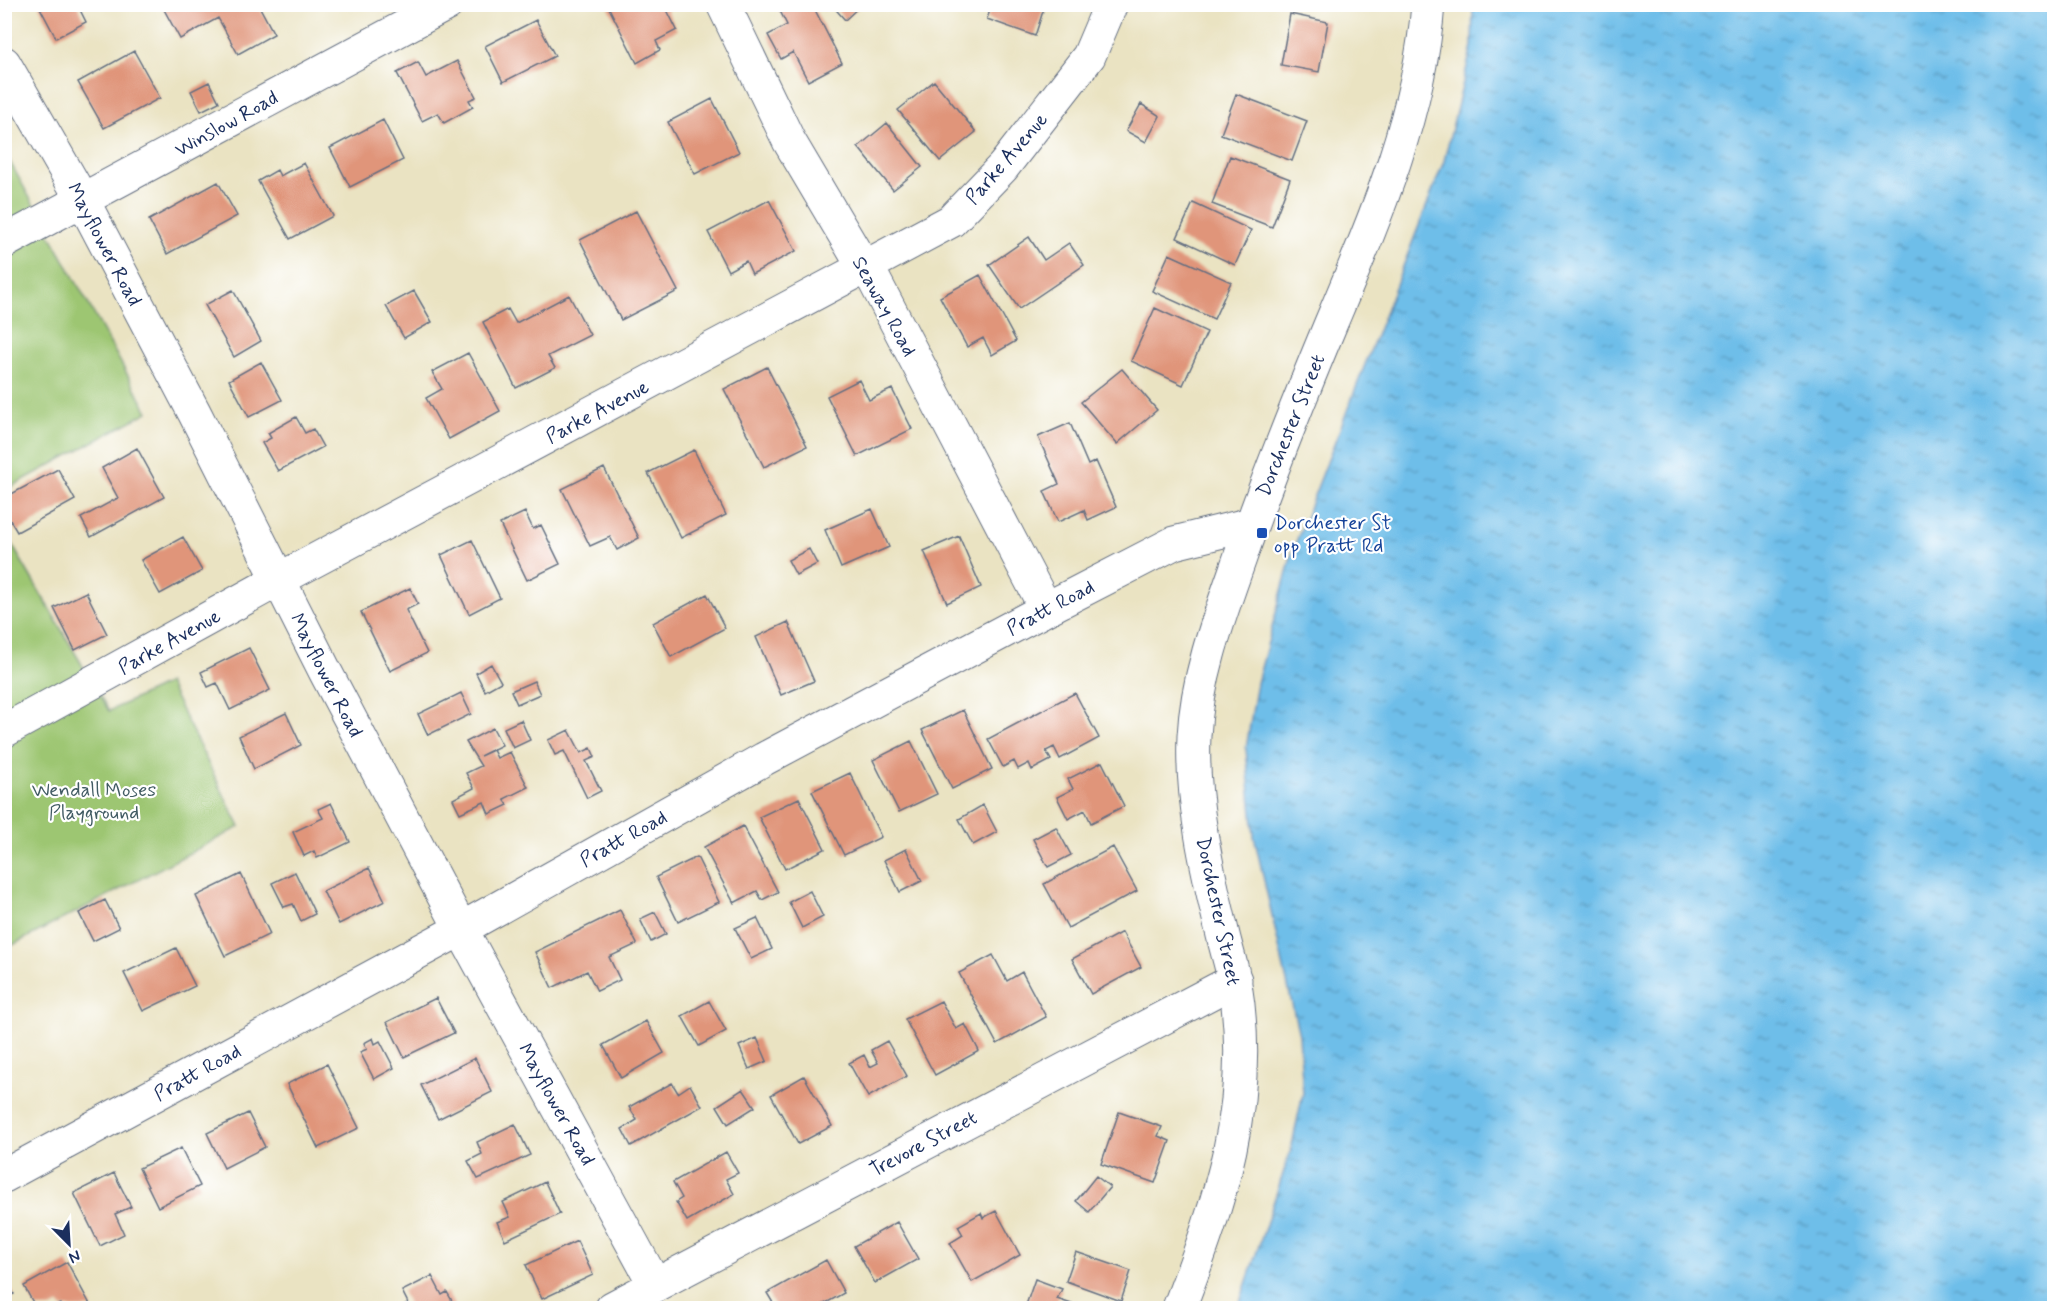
<svg xmlns="http://www.w3.org/2000/svg" width="2059" height="1313" viewBox="0 0 2059 1313" font-family="Mynerve,sans-serif">
  <defs>
    <pattern id="water-ripples" width="26" height="14" patternUnits="userSpaceOnUse" patternTransform="scale(1.5)"><rect width="26" height="14" fill="#6ebee9"/><path d="M2 4q2-2 4 0t4 0M15 11q2-2 4 0t4 0" fill="none" stroke="#5a9bc0"/></pattern>
  </defs>
  <rect width="100%" height="100%" fill="#fff"/>
  <filter id="ink" filterUnits="userSpaceOnUse"><feTurbulence type="fractalNoise" baseFrequency=".0167" numOctaves="2"/><feDisplacementMap in="SourceGraphic" scale="12" xChannelSelector="R" yChannelSelector="G"/><feConvolveMatrix kernelMatrix="1 2 1 2 8 2 1 2 1" color-interpolation-filters="sRGB"/></filter>
  <filter id="wash" filterUnits="userSpaceOnUse"><feTurbulence type="fractalNoise" baseFrequency=".008" numOctaves="4" result="noise"/><feDisplacementMap in="SourceGraphic" scale="24" xChannelSelector="R" yChannelSelector="G"/><feGaussianBlur stdDeviation="1.35" result="paint"/><feColorMatrix in="noise" values="0 0 0 0 0 0 0 0 0 0 0 0 0 0 0 0 0 1.4 0 .05"/><feComposite in="paint" operator="in"/></filter>
  <g filter="url(#wash)">
    <rect width="100%" height="100%" fill="#eae3c2"/>
    <path fill="#9dc672" stroke="#5c7a68" stroke-width="1.5" d="M4,151l144,261 -143,78h-1z
      M4,531l105,180 59,-28 72,144 -235,122z"/>
    <path fill="url(#water-ripples)" stroke="#4476a4" stroke-width="1.5" d="M1473,5h581v1303h-816l53,-158 12,-57 -4,-58 -45,-199 -8,-87 11,-66 36,-133 151,-389 28,-115z"/>
    <g id="blocks">
      <path fill="#e0957a" d="M38,4h39l9,18 -30,16z
        M161,4h97l16,30 -36,20 -20,-36 -38,21z
        M607,4h57l13,26 -21,11 4,9 -23,13z
        M788,4h24l30,59 -34,18 -15,-29 -12,7 -13,-24 19,-10 -8,-16z
        M831,4h31l-17,16z
        M992,4h52l1,1 -10,31 -48,-17z
        M1290,14l38,8 -9,50 -38,-7z
        M536,20l19,36 -52,26 -18,-36z
        M134,51l26,47 -56,30 -26,-46z
        M457,61l19,36 -7,3 4,7 -29,16 -6,-10 -16,8 -25,-48 21,-11 8,15z
        M934,81l42,51 -36,29 -42,-51z
        M209,82l10,20 -18,9 -10,-20z
        M1236,94l71,27 -15,40 -71,-27z
        M712,99l27,53 -44,22 -27,-52z
        M1141,104l19,12 -14,26 -20,-11z
        M383,120l20,40 -53,27 -20,-39z
        M887,123l35,44 -29,23 -35,-43z
        M1230,156l60,23 -18,48 -60,-23z
        M304,163l29,53 -43,23 -32,-58 19,-11 3,6z
        M218,182l19,34 -70,38 -18,-34z
        M769,200l27,51 -44,23 -6,-13 -18,10 -20,-39z
        M1193,203l58,27 -16,35 -58,-27z
        M636,211l42,80 -57,29 -41,-80z
        M1029,237l15,23 25,-17 15,22 -65,44 -30,-44z
        M1169,254l62,28 -17,37 -62,-28z
        M980,275l36,66 -24,14 -9,-17 -16,9 -27,-50z
        M233,290l28,51 -27,16 -29,-52z
        M414,291l18,31 -28,16 -18,-32z
        M569,295l21,40 -42,21 7,12 -39,20 -33,-66 25,-13 8,14z
        M1155,308l52,24 -24,53 -52,-24z
        M468,353l32,58 -51,28 -23,-41 16,-9 -10,-17z
        M261,362l21,38 -33,17 -20,-37z
        M767,367l40,79 -43,21 -40,-78z
        M1122,369l35,41 -40,34 -36,-42z
        M859,380l10,20 23,-11 20,40 -55,27 -30,-60z
        M296,417l9,16 8,-4 10,18 -45,24 -16,-28 9,-5 -3,-5z
        M1070,423l18,42 8,-4 20,46 -28,13 -4,-10 -26,12 -14,-31 15,-7 -21,-47z
        M137,448l27,49 -73,40 -10,-19 37,-20 -16,-30z
        M694,450l32,65 -45,23 -33,-65z
        M604,468l35,70 -22,12 -7,-13 -20,9 -28,-57z
        M58,469l17,31 -58,32 -13,-22v-12z
        M872,509l17,38 -48,21 -16,-38z
        M525,512l8,17 8,-4 19,39 -33,16 -27,-56z
        M959,536l22,51 -34,16 -23,-52z
        M183,537l19,34 -42,23 -19,-34z
        M472,540l28,58 -31,16 -28,-59z
        M809,549l8,15 -21,11 -8,-15z
        M410,588l8,16 -12,6 21,43 -37,18 -29,-59z
        M86,592l21,42 -32,16 -21,-42z
        M707,594l18,34 -54,29 -18,-34z
        M788,622l26,59 -33,14 -25,-58z
        M249,648l21,42 -40,20 -13,-27 -9,4 -7,-15z
        M491,664l10,18 -16,9 -9,-18z
        M534,681l6,13 -23,10 -6,-13z
        M461,693l10,21 -43,21 -10,-21z
        M1075,693l24,45 -39,21 -6,-12 -8,4 5,9 -19,10 -3,-7 -11,6 -4,-8 -11,6 -15,-28z
        M963,710l29,59 -40,20 -30,-59z
        M286,713l15,32 -47,24 -15,-33z
        M521,720l9,20 -17,8 -9,-20z
        M493,728l9,17 -22,11 13,-6 4,8 13,-6 18,35 -24,12 4,6 -19,9 -5,-12 -24,11 -7,-14 21,-11 -8,-15 15,-7 -15,-24z
        M569,730l12,23 10,-5 4,9 -9,4 15,30 -14,7 -23,-47 -9,4 -7,-15z
        M911,741l26,53 -38,18 -26,-52z
        M1102,762l22,44 -33,17 -6,-13 -17,9 -11,-22 16,-8 -5,-10z
        M850,773l31,64 -37,18 -32,-64z
        M799,798l26,51 -40,20 -26,-52z
        M331,803l19,39 -33,16 -3,-7 -10,5 -11,-24 30,-14 -5,-9z
        M983,805l14,27 -24,13 -14,-26z
        M743,826l35,66 -16,8 -5,-9 -23,12 -30,-56z
        M1056,827l15,28 -23,12 -15,-28z
        M1113,847l24,44 -69,37 -24,-44z
        M906,849l16,32 -22,11 -16,-32z
        M697,857l22,45 -41,20 -22,-45z
        M369,868l16,33 -46,23 -16,-33z
        M295,872l20,42 -14,7 -8,-17 -9,3 -12,-24z
        M241,874l29,60 -45,22 -29,-60z
        M810,891l13,26 -21,11 -13,-26z
        M105,900l14,28 -26,13 -14,-28z
        M620,910l17,34 -28,13 11,23 -23,11 -10,-20 -35,17 -17,-36z
        M655,912l11,22 -15,8 -11,-23z
        M757,918l15,31 -21,10 -16,-31z
        M1122,932l19,35 -50,27 -19,-35z
        M176,948l19,38 -52,25 -19,-38z
        M993,955l14,26 15,-9 24,45 -49,27 -38,-71z
        M436,998l18,35 -50,24 -17,-35z
        M709,1001l17,30 -27,15 -17,-30z
        M941,1001l15,28 9,-5 14,27 -44,24 -30,-56z
        M646,1021l18,32 -43,25 -18,-33z
        M373,1038l2,6 5,-3 14,27 -20,11 -14,-27 7,-3 -3,-6z
        M757,1038l10,23 -18,8 -10,-23z
        M887,1041l20,35 -39,21 -19,-34 15,-8 6,12 8,-4 -7,-13z
        M475,1058l17,34 -54,27 -17,-34z
        M327,1064l32,64 -41,20 -31,-64z
        M804,1076l28,50 -34,18 -27,-49z
        M672,1083l6,10 12,-8 12,21 -71,40 -9,-17 15,-9 -8,-13z
        M743,1089l12,18 -27,17 -11,-18z
        M1119,1112l43,15 -4,9 12,5 -15,42 -54,-19z
        M248,1113l17,34 -41,21 -17,-35z
        M515,1124l15,31 -52,24 -10,-18 14,-7 -5,-12z
        M181,1148l19,38 -42,21 -19,-39z
        M726,1152l12,21 -12,6 8,15 -47,27 -11,-19 6,-4 -9,-16z
        M114,1173l17,34 -16,7 9,20 -24,12 -26,-53z
        M1096,1176l14,11 -21,25 -13,-11z
        M545,1182l15,32 -55,26 -8,-18 13,-5 -7,-15z
        M996,1211l24,44 -48,27 -22,-39 13,-8 -5,-9 23,-13 2,5z
        M897,1222l21,37 -43,24 -21,-37z
        M577,1241l16,34 -51,24 -16,-34z
        M1076,1252l55,19 -10,30 -55,-20z
        M826,1260l18,33 -27,15h-41l-9,-15z
        M67,1262l25,46h-30l-2,-4 -9,4h-15l-12,-22z
        M432,1276l10,19 5,-3 9,16h-59l11,-5 -6,-12z
        M4,1277l10,17 -10,5z
        M1035,1279l27,10 -5,10 26,9h-58z"/>
    </g>
  </g>
  <g filter="url(#ink)">
    <use href="#blocks" fill-opacity="0" stroke="#636e81" stroke-width="1.5"/>
    <g fill="none" stroke-linecap="round" stroke-linejoin="round">
      <defs>
        <path id="minor" d="M723,4l66,137 74,125 8,8 175,335
          M4,63l79,138 111,211 132,261 135,256 194,356
          M4,242l443,-238
          M4,731l274,-151 673,-359 52,-54 86,-111 22,-52
          M4,1176l457,-247 303,-170 282,-150 128,-66 77,-19
          M612,1308l623,-328
          M1179,1308c41,-107 76,-207 56,-324 -3,-18 -9,-35 -13,-53 -15,-61 -31,-132 -28,-195 3,-61 26,-121 46,-178 27,-79 59,-158 91,-235 43,-102 89,-208 97,-319"/>
      </defs>
      <use href="#minor" stroke="#636e81" stroke-width="35"/>
      <use href="#minor" stroke="#fff" stroke-width="33"/>
    </g>
  </g>
  <rect fill="#1a4fb4" stroke="#fff" stroke-width="2" x="1256" y="527" width="12" height="12" rx="3"/>
  <g text-anchor="middle" stroke-width="4.5" stroke-linejoin="round" paint-order="stroke">
    <g font-size="20" fill="#1b2f5e" stroke="#fff">
      <text transform="translate(226 123) rotate(-29)" y="7">Winslow Road</text>
      <text transform="translate(1006 158) rotate(-49)" y="7">Parke Avenue</text>
      <text transform="translate(105 244) rotate(62)" y="7">Mayflower Road</text>
      <text transform="translate(885 306) rotate(61)" y="7">Seaway Road</text>
      <text transform="translate(597 411) rotate(-28)" y="7">Parke Avenue</text>
      <text transform="translate(1290 425) rotate(-68)" y="7">Dorchester Street</text>
      <text transform="translate(1050 607) rotate(-28)" y="7">Pratt Road</text>
      <text transform="translate(169 641) rotate(-29)" y="7">Parke Avenue</text>
      <text transform="translate(327 675) rotate(63)" y="7">Mayflower Road</text>
      <text transform="translate(623 838) rotate(-29)" y="7">Pratt Road</text>
      <text transform="translate(1219 911) rotate(78)" y="7">Dorchester Street</text>
      <text transform="translate(197 1072) rotate(-29)" y="7">Pratt Road</text>
      <text transform="translate(557 1104) rotate(61)" y="7">Mayflower Road</text>
      <text transform="translate(923 1143) rotate(-28)" y="7">Trevore Street</text>
    </g>
    <g font-size="20" fill="#164399" stroke="#fff" text-anchor="start">
      <text x="1274" y="529">Dorchester St<tspan x="1274" dy="23">opp Pratt Rd</tspan></text>
    </g>
    <g font-size="20" fill="#425c64" stroke="#fff">
      <text x="94" y="796">Wendall Moses<tspan x="94" dy="23">Playground</tspan></text>
    </g>
  </g>
  <rect width="2059" height="1313" fill="none" stroke="#fff" stroke-width="24"/>
  <g transform="translate(69 1244) rotate(156)" stroke="#ffffff" stroke-width="4.5" paint-order="stroke">
  <path d="M0-4.5L10 22L0 15L-10 22Z" fill="#1b2f5e"/>
  <text y="-9" font-size="16" font-weight="bold" text-anchor="middle" fill="#1b2f5e">N</text>
  </g>
</svg>
